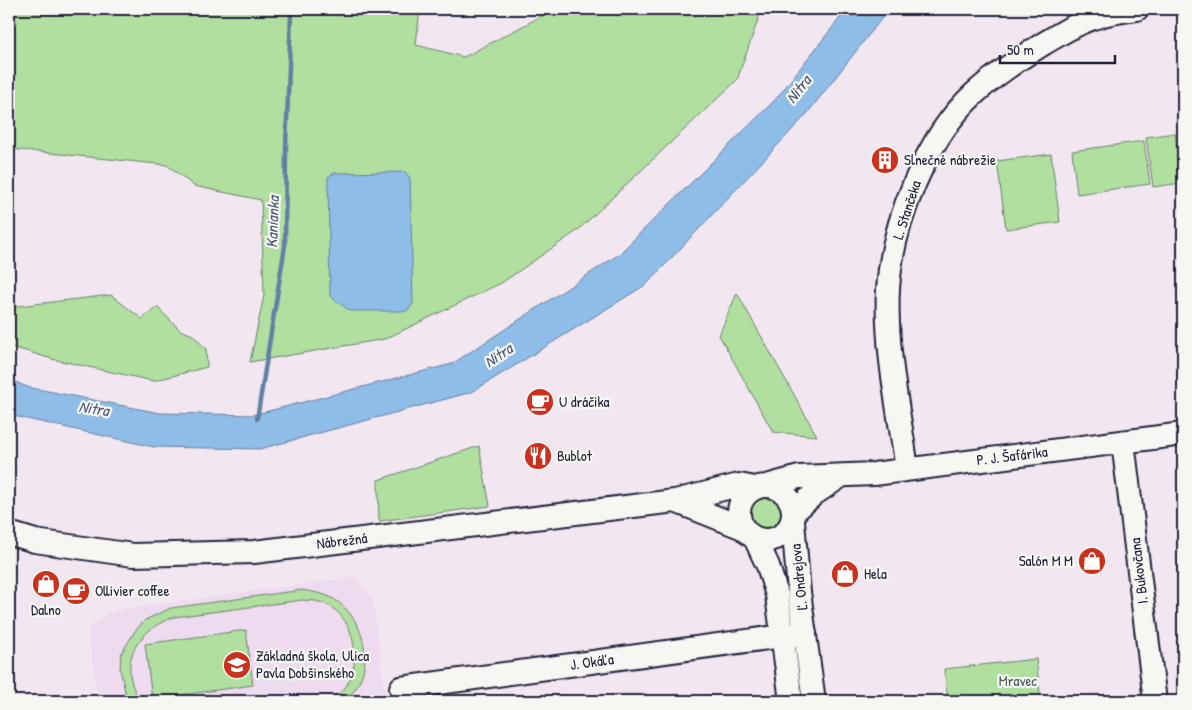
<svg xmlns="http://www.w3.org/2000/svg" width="1192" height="710" viewBox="0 0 1192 710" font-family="'Patrick Hand',sans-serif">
  <rect width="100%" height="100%" fill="#f2e6f0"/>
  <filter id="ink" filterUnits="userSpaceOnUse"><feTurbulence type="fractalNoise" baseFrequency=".02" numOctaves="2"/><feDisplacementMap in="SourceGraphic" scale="10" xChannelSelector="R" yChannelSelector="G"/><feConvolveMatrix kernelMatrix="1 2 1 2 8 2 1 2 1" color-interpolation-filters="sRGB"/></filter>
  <g filter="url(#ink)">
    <path fill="#efdbef" d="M355,577l18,23 13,101h-288l-10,-72 23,-18z"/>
    <path fill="#b0df9f" stroke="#69806d" d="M9,9h411l-4,36 48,12 91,-48 206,2 -24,69 -160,151 -74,51 -118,57 -135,23 14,-67 -3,-95 -67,-14 -27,-21 -156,-16 -2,-3z
      M1175,133l6,50 -28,4 -7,-50z
      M1144,141l6,43 -73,10 -5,-43z
      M1051,154l9,68 -54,7 -9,-68z
      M737,293l80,143 -44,-4 -54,-97z
      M111,295l31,24 15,-12 23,23 13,5 13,14 1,18 -54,14 -101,-22 -43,-13 1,-39z
      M479,446l11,60 -111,15 -1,-41z
      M750 512a16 16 0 1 1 32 0a16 16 0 1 1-32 0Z
      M302,590c10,2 20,3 30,8 36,21 46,76 12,103h-16c5,-3 12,-7 16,-12 21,-26 10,-79 -25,-87 -5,-2 -11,-1 -16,-2l-129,17c-39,14 -57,47 -34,84l-13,-1 -7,-31 1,-15 14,-23 10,-11 26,-12z
      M246,630l7,55 -101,14 -7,-55z
      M1036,659l5,42h-93l-4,-32z"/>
    <path fill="#8ebde8" stroke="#637fa3" d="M847,9h42l-83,106 -159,169 -175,108 -212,57 -106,-2 -145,-32v-36l18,8 133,26 93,2 199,-51 166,-109 157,-155z
      M405,172l5,6 3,126 -6,7h-57l-20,-15 -2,-119 6,-4z"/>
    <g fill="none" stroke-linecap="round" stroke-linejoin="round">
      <path stroke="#637fa3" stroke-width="4.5" d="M257,419l28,-173 1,-99 5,-134 2,-4"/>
      <defs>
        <path id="minor" d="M1123,442l32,259
          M907,469c-8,-58 -22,-120 -19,-180 4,-65 38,-152 87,-196 21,-19 44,-34 68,-49 17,-10 37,-23 57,-28 12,-4 25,-5 37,-7
          M770,485l29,-8 75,-3 309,-40
          M739 513a27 27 0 1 1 54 0a27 27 0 1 1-54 0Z
          M675,501l68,27
          M794,512l20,-18 27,-18
          M793,521l6,71 15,109
          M9,533l26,8 98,14 121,-3 421,-51 64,-16 16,3
          M755,538l13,28 9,29 14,106
          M401,688l404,-55"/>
      </defs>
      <use href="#minor" stroke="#22223b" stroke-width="26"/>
      <use href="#minor" stroke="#f6f6f2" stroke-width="22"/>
    </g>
  </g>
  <defs>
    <symbol id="building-disc" viewBox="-11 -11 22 22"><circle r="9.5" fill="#c8321e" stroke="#f6f6f2"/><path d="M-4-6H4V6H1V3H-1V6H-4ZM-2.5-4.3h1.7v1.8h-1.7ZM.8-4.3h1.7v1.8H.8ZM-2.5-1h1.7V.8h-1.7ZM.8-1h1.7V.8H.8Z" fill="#fff"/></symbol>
    <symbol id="cafe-disc" viewBox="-11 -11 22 22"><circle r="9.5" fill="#c8321e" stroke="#f6f6f2"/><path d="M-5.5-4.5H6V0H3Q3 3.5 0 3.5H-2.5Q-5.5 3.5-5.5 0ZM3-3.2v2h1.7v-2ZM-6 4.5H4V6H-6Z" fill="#fff"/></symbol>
    <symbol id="restaurant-disc" viewBox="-11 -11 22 22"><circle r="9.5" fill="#c8321e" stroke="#f6f6f2"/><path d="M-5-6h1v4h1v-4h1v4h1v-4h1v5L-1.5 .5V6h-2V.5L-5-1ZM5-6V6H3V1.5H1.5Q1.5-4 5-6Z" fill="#fff"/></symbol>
    <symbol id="shop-disc" viewBox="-11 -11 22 22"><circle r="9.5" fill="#c8321e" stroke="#f6f6f2"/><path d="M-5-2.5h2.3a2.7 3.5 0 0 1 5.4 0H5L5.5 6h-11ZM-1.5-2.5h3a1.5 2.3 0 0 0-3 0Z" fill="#fff"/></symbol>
    <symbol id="school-disc" viewBox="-11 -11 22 22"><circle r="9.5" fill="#c8321e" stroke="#f6f6f2"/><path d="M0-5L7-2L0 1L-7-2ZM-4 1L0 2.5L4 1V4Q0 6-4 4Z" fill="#fff"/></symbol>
  </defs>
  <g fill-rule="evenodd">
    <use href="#building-disc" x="869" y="144" width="32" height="32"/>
    <use href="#cafe-disc" x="524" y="386" width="32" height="32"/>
    <use href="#restaurant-disc" x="522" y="440" width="32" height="32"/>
    <use href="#shop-disc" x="1076" y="545" width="32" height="32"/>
    <use href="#shop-disc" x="829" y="558" width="32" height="32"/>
    <use href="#shop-disc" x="30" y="568" width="32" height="32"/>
    <use href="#cafe-disc" x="60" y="575" width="32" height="32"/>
    <use href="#school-disc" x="221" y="649" width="32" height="32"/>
  </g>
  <g text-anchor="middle" stroke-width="4.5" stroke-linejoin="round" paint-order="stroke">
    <g font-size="15" fill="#22223b" stroke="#f6f6f2" text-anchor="start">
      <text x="904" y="165">Slnečné nábrežie</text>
      <text x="559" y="407">U dráčika</text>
      <text x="557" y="461">Bublot</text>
      <text x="1073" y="566" text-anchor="end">Salón M M</text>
      <text x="864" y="579">Hela</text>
      <text x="95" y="596">Ollivier coffee</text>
      <text x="46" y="615" text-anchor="middle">Dalno</text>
      <text x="256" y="661">Základná škola, Ulica<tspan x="256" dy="17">Pavla Dobšinského</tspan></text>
    </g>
    <g font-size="15" fill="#22223b" stroke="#f6f6f2">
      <text transform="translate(907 210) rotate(-72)" y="5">L. Stančeka</text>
      <text transform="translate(1012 456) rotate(-7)" y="5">P. J. Šafárika</text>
      <text transform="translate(342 541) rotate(-7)" y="5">Nábrežná</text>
      <text transform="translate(1139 571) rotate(-97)" y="5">I. Bukovčana</text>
      <text transform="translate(799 577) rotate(-96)" y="5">Ľ. Ondrejova</text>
      <text transform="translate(592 662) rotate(-8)" y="5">J. Okáľa</text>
    </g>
    <g font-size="15" fill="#4d5b59" stroke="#f6f6f2">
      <text x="1018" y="686">Mravec</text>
    </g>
    <g font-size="16" font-style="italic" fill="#485878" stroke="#f6f6f2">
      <text transform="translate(798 89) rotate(-52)" y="6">Nitra</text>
      <text transform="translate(272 222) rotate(-88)" y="6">Kanianka</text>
      <text transform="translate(498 355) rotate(-34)" y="6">Nitra</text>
      <text transform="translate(94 408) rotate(9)" y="6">Nitra</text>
    </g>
  </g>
  <rect width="1192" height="710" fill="none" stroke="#f6f6f2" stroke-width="30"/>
  <rect x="15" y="15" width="1162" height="680" fill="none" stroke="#22223b" stroke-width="2" filter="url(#ink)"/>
  <path d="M1000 55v8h115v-8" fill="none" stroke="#22223b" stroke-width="2.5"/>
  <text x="1007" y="55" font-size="15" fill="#22223b" stroke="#f6f6f2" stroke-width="4" paint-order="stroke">50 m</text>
</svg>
